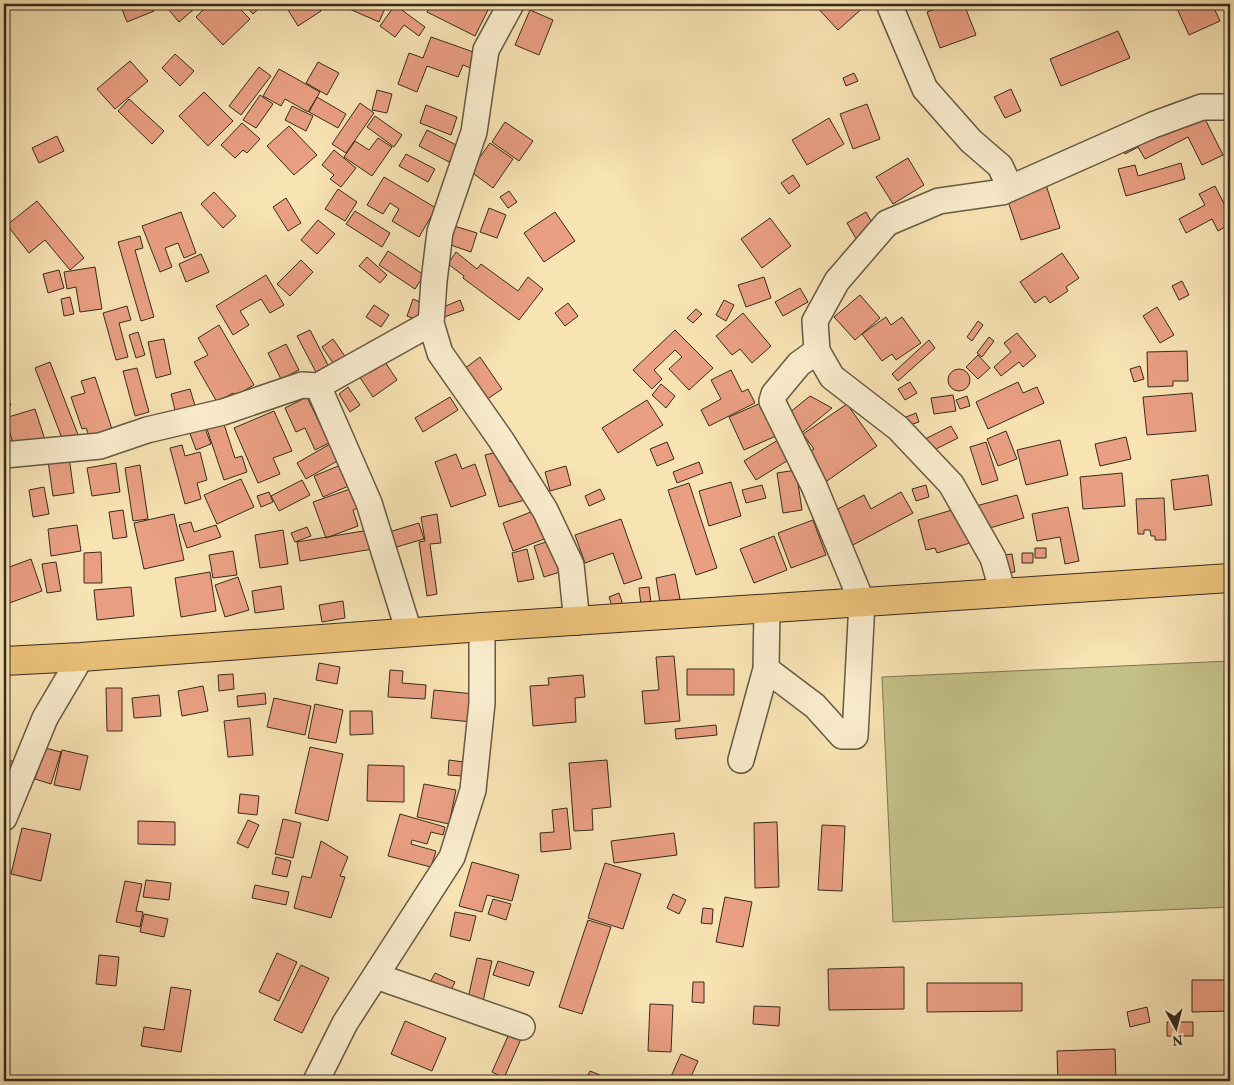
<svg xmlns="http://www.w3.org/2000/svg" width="1234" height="1085" viewBox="0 0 1234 1085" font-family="Vollkorn,serif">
  <rect width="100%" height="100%" fill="#f8e3b3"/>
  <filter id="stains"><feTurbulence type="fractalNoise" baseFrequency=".004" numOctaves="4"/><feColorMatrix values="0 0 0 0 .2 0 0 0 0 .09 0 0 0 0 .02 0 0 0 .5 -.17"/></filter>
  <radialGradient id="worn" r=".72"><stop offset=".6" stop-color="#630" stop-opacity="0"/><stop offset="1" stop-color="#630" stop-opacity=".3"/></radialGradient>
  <path fill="#c4c188" stroke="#7d7654" d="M1230,661v246l-337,15 -11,-245z"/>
  <path fill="#ea9f82" stroke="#362b1f" d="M120,4h31l3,7 -27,11z
    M164,4h24l5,6 -14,12z
    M209,4h26l15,15 -27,26 -27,-28z
    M244,4h20l-11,10z
    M287,4h29l5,7 -23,15 -13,-21z
    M338,4h49l-8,18z
    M431,4h18l11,5 2,-5h19l8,4 -14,28 -48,-24z
    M814,4h50l1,2 -27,24z
    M950,4h14l12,31 -36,13 -13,-36z
    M1175,4h37l8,17 -31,14z
    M395,5l30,22 -6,9 -15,-11 -9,12 -15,-11z
    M530,10l23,10 -14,35 -24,-10z
    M1118,31l12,27 -69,28 -11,-27z
    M431,37l48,17 -6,15 -10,-4 -5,12 -31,-11 -10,26 -19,-8 11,-31 14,5z
    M175,54l19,17 -14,15 -18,-18z
    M130,61l18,20 -33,28 -18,-20z
    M318,62l21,11 -12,22 -21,-12z
    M259,67l12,9 -30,39 -12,-9z
    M279,69l41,23 -12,20 -23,-13 -4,7 -18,-10z
    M854,73l4,8 -12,5 -3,-8z
    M1011,89l10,22 -16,7 -11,-21z
    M377,90l15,4 -5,19 -15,-3z
    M204,92l29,29 -25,25 -29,-30z
    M260,95l13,9 -17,24 -13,-8z
    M317,97l29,17 -8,14 -29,-16z
    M129,99l35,32 -12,13 -34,-33z
    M360,103l14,10 -28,40 -14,-9z
    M867,104l13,35 -27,10 -13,-35z
    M426,105l31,12 -6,18 -31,-12z
    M292,106l21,10 -7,15 -21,-11z
    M1201,111l22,44 -21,10 -14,-28 -43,22 -7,-12 -13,7 -2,-4z
    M375,116l27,19 -8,12 -27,-20z
    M829,118l15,26 -37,21 -15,-25z
    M505,122l28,19 -14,20 -27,-19z
    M242,123l18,16 -13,14 -4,-3 -8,8 -14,-13z
    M289,126l28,29 -23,20 -27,-29z
    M427,130l31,16 -9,16 -30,-16z
    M57,136l7,15 -25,12 -7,-15z
    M378,138l14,9 -20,29 -28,-19 11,-16 14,9z
    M490,143l23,16 -20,29 -23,-17z
    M334,150l22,18 -15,19 -11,-8 4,-4 -12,-10z
    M406,154l29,15 -7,13 -29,-16z
    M908,158l16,27 -31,19 -17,-27z
    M1181,163l4,16 -59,17 -8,-27 17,-4 3,11z
    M793,175l7,11 -11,8 -8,-11z
    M384,177l52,31 -17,29 -27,-16 7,-12 -9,-6 -7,11 -16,-9z
    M1046,185l14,43 -39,12 -14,-42z
    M1215,186l15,29v9l-12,7 -6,-12 -26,14 -7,-14 26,-14 -6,-11z
    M338,189l19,13 -12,19 -20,-12z
    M509,191l8,11 -9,6 -8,-11z
    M214,192l22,24 -13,12 -22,-24z
    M286,198l15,25 -13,8 -15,-24z
    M37,201l47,57 -14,12 -25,-30 -16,13 -22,-28z
    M489,208l17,7 -9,23 -17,-6z
    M355,211l35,22 -8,14 -36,-23z
    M181,212l15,41 -12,5 -6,-15 -13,5 7,19 -12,5 -18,-46z
    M555,212l20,29 -31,21 -20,-29z
    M866,212l12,21 -19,11 -12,-21z
    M770,218l21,28 -29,22 -21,-29z
    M318,220l17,14 -18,20 -16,-14z
    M451,225l26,8 -6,19 -26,-9z
    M140,236l3,12 -8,2 19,67 -13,4 -23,-79z
    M388,251l36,24 -9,14 -36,-24z
    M456,252l21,17 4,-5 37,27 10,-14 15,12 -24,31 -56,-42 1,-2 -16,-12z
    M1062,253l17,25 -13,9 2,4 -18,12 -5,-7 -10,7 -15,-21z
    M201,254l8,18 -23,10 -7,-18z
    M367,257l20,18 -7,8 -21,-17z
    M301,260l12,12 -23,24 -13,-12z
    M95,267l7,42 -22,3 -4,-25 -9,2 -3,-17z
    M59,270l5,18 -16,5 -5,-19z
    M266,275l18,30 -14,8 -9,-14 -21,12 9,14 -16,10 -17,-29z
    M764,277l7,21 -25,9 -8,-22z
    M1182,281l7,14 -10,5 -7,-14z
    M800,288l8,14 -25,14 -8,-14z
    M860,295l20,23 -25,22 -21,-23z
    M70,297l4,17 -10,2 -3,-17z
    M413,299l16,7 -7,16 -15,-6z
    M460,300l4,10 -20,7 -3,-9z
    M724,300l10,5 -8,16 -10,-6z
    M568,303l10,13 -13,10 -10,-13z
    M374,305l15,10 -8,12 -15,-10z
    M127,306l4,14 -12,3 9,34 -12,3 -13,-47z
    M1157,307l17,28 -14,8 -17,-27z
    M696,309l6,5 -9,9 -6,-5z
    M743,313l28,33 -19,17 -12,-14 -8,6 -16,-19z
    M886,317l5,8 11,-8 19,26 -25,17 -4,-6 -10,7 -20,-27z
    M978,321l5,4 -11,16 -5,-4z
    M219,325l35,60 -19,11 -2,-3 -16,9 -23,-40 14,-7 -10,-17z
    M310,330l20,39 -12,7 -21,-40z
    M675,330l38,38 -24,22 -20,-21 13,-12 -7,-7 -21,20 8,9 -10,10 -19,-19z
    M138,332l7,23 -9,3 -7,-23z
    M1017,333l19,23 -13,11 -4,-5 -18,14 -7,-9 17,-15 -7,-9z
    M989,337l5,4 -12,16 -5,-4z
    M164,339l7,35 -15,4 -8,-36z
    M333,339l18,26 -11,8 -18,-26z
    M929,340l6,8 -37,33 -6,-7z
    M286,344l13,26 -18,9 -13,-26z
    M1187,351l1,30h-15v5l-25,1 -1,-35z
    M978,355l12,13 -12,11 -12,-12z
    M480,357l22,32 -16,11 -22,-31z
    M383,359l14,21 -24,17 -14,-21z
    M50,362l30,78 -15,6 -30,-78z
    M1140,366l4,13 -10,3 -4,-13z
    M137,368l12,44 -14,4 -12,-45z
    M948 380a11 11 0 1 1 22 0a11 11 0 1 1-22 0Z
    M731,370l11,22 6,-3 7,14 -46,23 -8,-16 20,-11 -10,-19z
    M95,377l17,52 -23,7 -3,-8 -4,1 -11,-32 14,-4 -4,-12z
    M910,382l7,11 -12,7 -7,-11z
    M1018,382l5,11 14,-6 7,16 -56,26 -12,-27z
    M661,384l14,12 -9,12 -14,-13z
    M348,387l12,18 -10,7 -11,-18z
    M190,389l7,23 -20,6 -6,-24z
    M4,393l7,12 -7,4z
    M1192,393l4,38 -49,4 -4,-38z
    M953,395l3,16 -22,3 -3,-16z
    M810,396l22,12 -34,28 -15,-18z
    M967,396l3,10 -10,3 -4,-9z
    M307,397l22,46 -14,7 -10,-22 -9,4 -11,-24z
    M450,397l8,13 -35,22 -8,-14z
    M647,400l16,25 -45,28 -16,-25z
    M761,403l15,33 -32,14 -15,-33z
    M847,404l30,42 -53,37 -20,-28 10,-6 -11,-15z
    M35,409l10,31 -30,9 -10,-31z
    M274,411l18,40 -19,7 7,16 -22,9 -24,-55z
    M916,413l3,9 -15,5 -3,-8z
    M222,418l13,40 7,-2 5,16 -23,8 -19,-57z
    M204,426l7,18 -15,6 -7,-19z
    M951,426l7,12 -28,14 -7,-12z
    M1006,431l11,28 -19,7 -11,-27z
    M1126,437l5,22 -31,7 -5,-22z
    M778,440l12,19 -34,21 -12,-19z
    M1060,440l8,35 -42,10 -9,-35z
    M667,442l7,17 -17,7 -7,-17z
    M986,442l12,38 -16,5 -12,-38z
    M330,444l9,16 -33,19 -9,-16z
    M182,445l3,11 15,-4 7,28 -10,3 4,16 -16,5 -15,-56z
    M501,451l9,31 9,-3 6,21 -26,7 -14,-52z
    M456,454l6,15 13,-5 11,31 -35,12 -16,-45z
    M69,457l5,36 -21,3 -5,-35z
    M699,462l4,11 -26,10 -4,-11z
    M116,463l4,29 -28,4 -5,-28z
    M343,464l8,21 -28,12 -9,-21z
    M140,465l8,54 -15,2 -8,-53z
    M566,466l5,19 -21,6 -5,-19z
    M796,470l6,40 -19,3 -6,-40z
    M4,471l5,29h-5z
    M1122,473l3,33 -42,3 -3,-32z
    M1208,475l4,30 -38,5 -3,-30z
    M241,479l13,28 -37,17 -13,-29z
    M302,480l8,15 -31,16 -8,-15z
    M731,482l10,34 -32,10 -10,-35z
    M689,483l28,85 -21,7 -28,-85z
    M762,485l4,13 -20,5 -4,-13z
    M926,485l3,12 -13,4 -4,-12z
    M44,487l5,27 -16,3 -4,-27z
    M353,488l7,19 -7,3 5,16 -32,12 -13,-36z
    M600,489l5,10 -16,7 -4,-10z
    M269,492l4,10 -12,5 -4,-11z
    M901,492l12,21 -62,33 -19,-34 32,-17 7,14z
    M1017,495l7,23 -41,12 -7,-24z
    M1164,498l2,42h-11v-4h-4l-1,-6h-6v4h-6l-2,-35z
    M1068,507l11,54 -14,3 -5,-27 -23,4 -5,-27z
    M959,508l11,35 -33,10 -2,-5 -9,2 -8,-30z
    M123,510l4,27 -14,2 -4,-27z
    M536,510l11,28 -34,13 -10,-28z
    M174,514l10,46 -40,9 -10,-46z
    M437,514l4,29 -11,1 7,50 -10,2 -8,-54 6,-1 -4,-24z
    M621,519l21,59 -18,6 -11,-31 -28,10 -10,-28z
    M813,520l13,35 -35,13 -13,-35z
    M191,522l3,10 22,-7 5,12 -34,11 -8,-23z
    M419,523l5,16 -31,9 -4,-16z
    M77,525l4,26 -30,5 -3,-27z
    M307,527l4,9 -16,6 -4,-9z
    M283,530l5,34 -28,4 -5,-33z
    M369,530l4,19 -73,12 -3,-19z
    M774,536l13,34 -33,13 -14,-34z
    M549,541l11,31 -16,5 -10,-31z
    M1035,548h11v10h-11z
    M527,549l7,30 -16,3 -6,-29z
    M233,551l4,24 -24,3 -4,-23z
    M101,552l1,31h-18v-30z
    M1022,553h11v10h-11z
    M1012,554l3,18 -9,1 -2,-18z
    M31,559l11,32 -38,14v-36z
    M56,562l5,29 -14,2 -5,-29z
    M210,572l6,39 -35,6 -6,-39z
    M675,574l5,25 -20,4 -4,-25z
    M238,577l11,33 -24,7 -10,-32z
    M281,586l3,23 -29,4 -3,-22z
    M131,587l3,29 -37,4 -3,-30z
    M649,587l2,16 -10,2 -2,-17z
    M619,593l4,12 -10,4 -4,-12z
    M343,601l2,17 -23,4 -3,-17z
    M674,656l6,65 -35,3 -3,-33 17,-1 -3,-33z
    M319,663l21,4 -3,17 -21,-4z
    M687,669h47v26h-47z
    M390,670l13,1 -1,12 24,2 -1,14 -37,-2z
    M233,674l1,15 -15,2 -1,-16z
    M583,675l2,22 -10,1 1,24 -43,4 -3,-40 19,-1 -1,-7z
    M203,686l5,25 -26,5 -4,-25z
    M106,688h16v43h-15z
    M434,690l40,4 -2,28 -41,-4z
    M265,693l1,11 -28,3 -1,-11z
    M159,695l2,21 -27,2 -2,-20z
    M274,698l37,8 -6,29 -38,-8z
    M315,704l28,6 -7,33 -28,-5z
    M350,711h22l1,23 -23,1z
    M250,718l3,37 -25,2 -4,-36z
    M716,725l1,10 -41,4 -1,-10z
    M310,747l33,7 -15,67 -33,-8z
    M45,748l16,4 -10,32 -16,-5z
    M62,750l26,6 -8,34 -26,-5z
    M4,759l11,3 -11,39z
    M449,760l15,2 -2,14 -14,-1z
    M607,760l4,47 -19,2 1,21 -19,1 -5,-68z
    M368,765l36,1v36l-37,-1z
    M424,784l32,6 -7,34 -32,-7z
    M240,794l19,2 -2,19 -19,-2z
    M567,808l4,41 -30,3 -1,-19 14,-1 -2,-22z
    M400,814l45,13 -2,8 -12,-3 -4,12 -15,-4 -1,4 25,7 -5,16 -43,-11z
    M283,819l18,4 -8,35 -18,-4z
    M248,820l11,5 -11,23 -11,-5z
    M138,821l37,1v23l-37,-1z
    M777,822l2,65 -24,1 -1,-65z
    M822,825l23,1 -3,65 -24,-1z
    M22,828l29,6 -10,47 -30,-7z
    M674,833l3,22 -63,8 -3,-22z
    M321,841l27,16 -8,19 5,1 -14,41 -37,-10 8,-32 9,2z
    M276,857l15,4 -4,16 -15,-3z
    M472,862l47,13 -7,26 -25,-6 -5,17 -23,-6z
    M605,863l36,11 -18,55 -35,-11z
    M146,880l25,3 -2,17 -26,-3z
    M125,881l17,3 -6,27 7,1 -3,15 -24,-5z
    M255,885l34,7 -3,13 -34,-7z
    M673,894l13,6 -7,14 -12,-6z
    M725,897l27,5 -9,45 -27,-5z
    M493,899l18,5 -5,16 -18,-6z
    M703,908l10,1 -1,15 -11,-1z
    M455,912l21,4 -6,25 -20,-5z
    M144,914l24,5 -4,18 -24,-5z
    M588,920l23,7 -29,87 -23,-7z
    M277,953l20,9 -18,39 -20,-9z
    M99,955l20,2 -3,29 -20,-2z
    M477,958l15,3 -10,45 -15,-3z
    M498,961l36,11 -5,14 -36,-11z
    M301,965l28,13 -27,55 -28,-13z
    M904,967v42l-75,1 -1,-41z
    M435,973l20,9 -7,15 -21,-9z
    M1192,980h38v31l-38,1z
    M693,982h11v21l-12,-1z
    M927,983h95v28l-95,1z
    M171,987l20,3 -10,62 -40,-6 3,-19 20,3z
    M650,1004l23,1 -2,47 -23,-1z
    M754,1006l26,1 -1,19 -26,-2z
    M1147,1007l3,15 -20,5 -3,-15z
    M405,1021l41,17 -14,33 -41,-17z
    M1167,1022h26v14h-26z
    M509,1034l12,5 -17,39 -12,-6z
    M1115,1049l1,32h-58l-1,-30z
    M681,1054l17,7 -9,20h-20z
    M590,1071l25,10h-30z"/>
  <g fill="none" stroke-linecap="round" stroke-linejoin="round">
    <defs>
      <path id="minor" d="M511,4l-25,46 -12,82 -34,100 -6,49 -3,42 9,30 61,87 44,70 26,55 6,57
        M889,4l36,85 46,52 29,25 7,15 -5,11 -63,9 -52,22 -50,58 -22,40 2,30 15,26 66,51 53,56 42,74 10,35
        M1002,192l151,-67 49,-18h28
        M318,386l51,117 40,129
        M4,455l96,-9 47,-16 76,-18 79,-27 16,1 113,-63
        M766,669l49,37 27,30h13l7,-134 -48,-116 -42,-85 2,-7 25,-30 18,-13
        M741,760l25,-91 1,-60
        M4,818l41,-100 36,-61
        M376,976l146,51
        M316,1081l29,-58 107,-166 21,-67 9,-87v-76"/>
      <path id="major" d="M4,661l77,-4 401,-30 748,-49"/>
    </defs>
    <use href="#minor" stroke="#665944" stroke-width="28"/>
    <use href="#major" stroke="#362b1f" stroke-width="30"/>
    <use href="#minor" stroke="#faedce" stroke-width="25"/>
    <use href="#major" stroke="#ecc27a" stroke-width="28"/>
  </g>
  <rect width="1234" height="1085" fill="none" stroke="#f8e3b3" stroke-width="20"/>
  <rect x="5" y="5" width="1224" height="1075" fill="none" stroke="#362b1f" stroke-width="2.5"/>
  <rect x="10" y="10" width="1214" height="1065" fill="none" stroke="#362b1f"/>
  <g transform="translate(1176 1028) rotate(173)" stroke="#faedce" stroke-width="4" paint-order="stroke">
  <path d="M0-4L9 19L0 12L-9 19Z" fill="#362b1f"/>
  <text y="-8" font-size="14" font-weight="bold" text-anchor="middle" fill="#362b1f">N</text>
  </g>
  <rect width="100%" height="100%" filter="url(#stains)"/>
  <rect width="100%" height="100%" fill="url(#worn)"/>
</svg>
